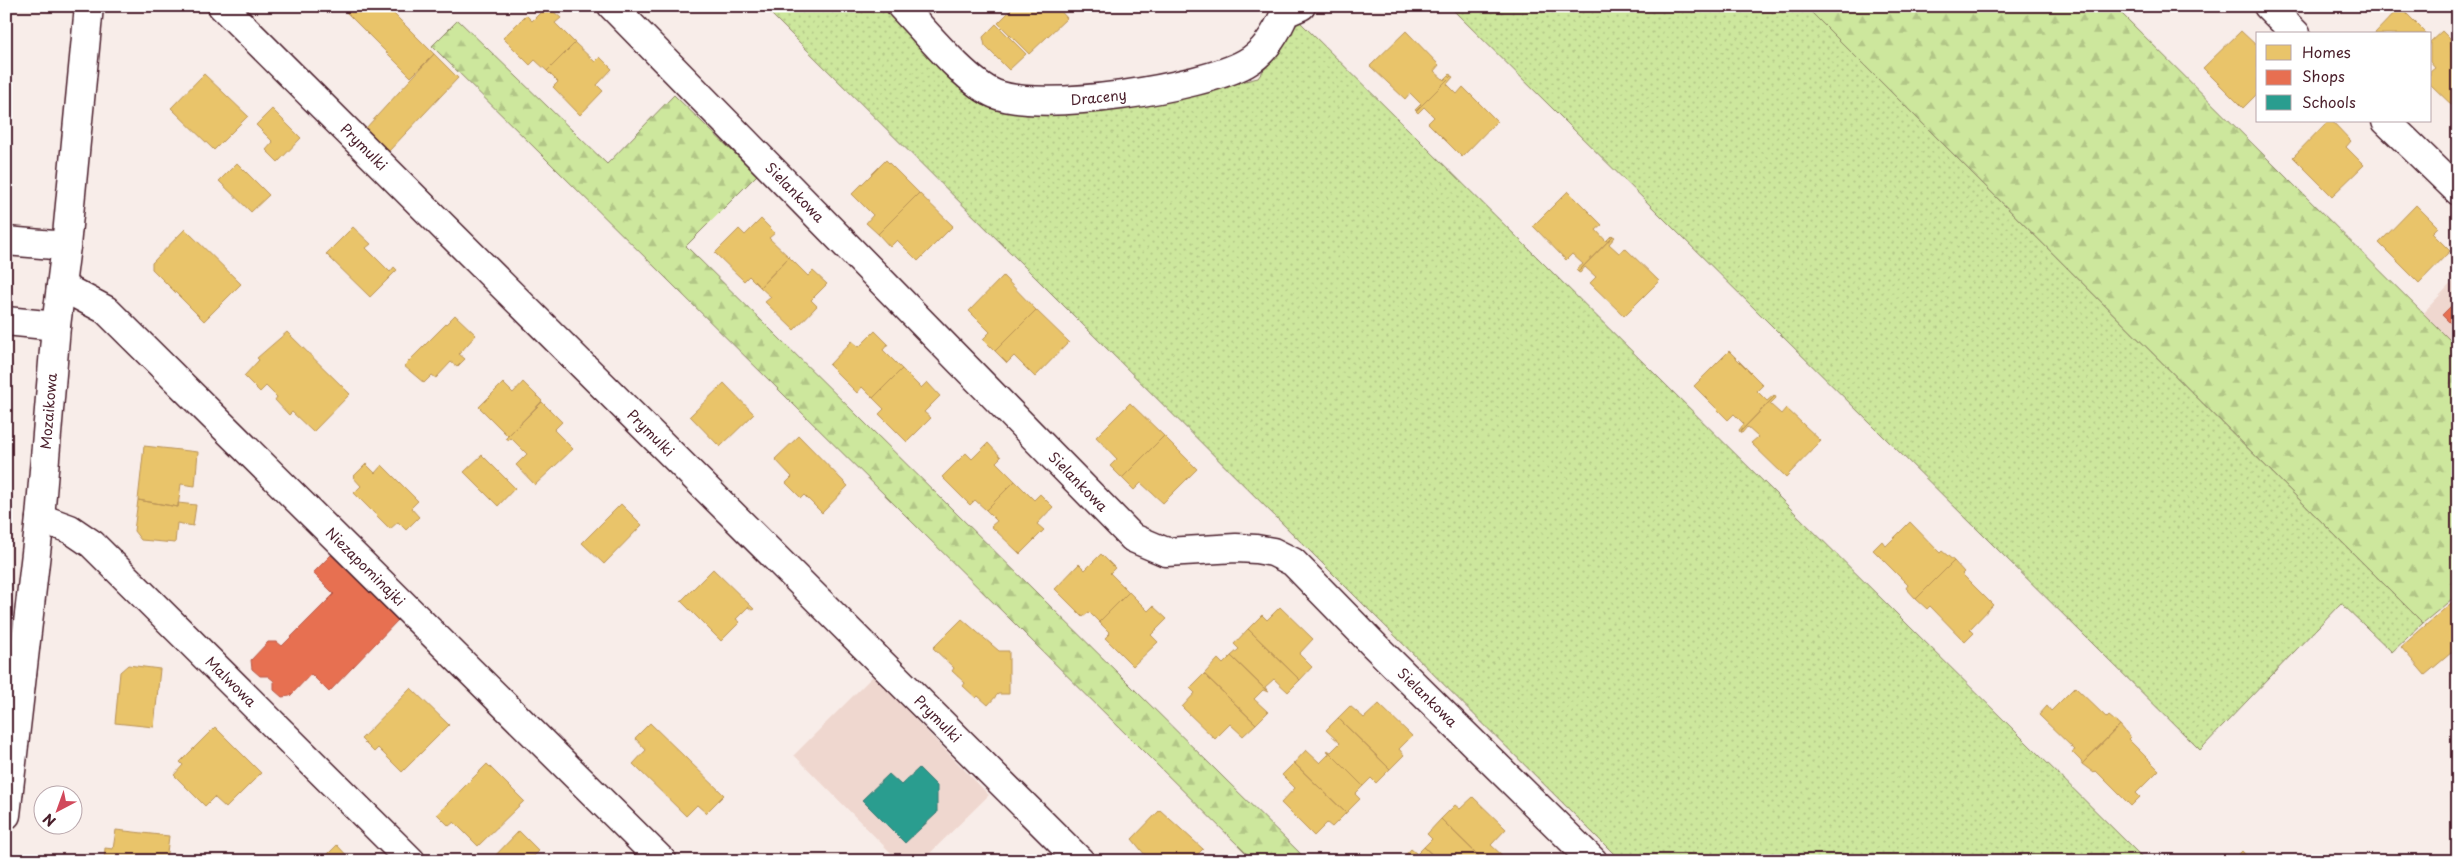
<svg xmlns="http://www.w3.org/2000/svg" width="2464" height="867" viewBox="0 0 2464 867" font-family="'Playpen Sans',sans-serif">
  <defs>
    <pattern id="grass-dots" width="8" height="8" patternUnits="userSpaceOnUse" patternTransform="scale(1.25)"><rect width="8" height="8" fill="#cde79d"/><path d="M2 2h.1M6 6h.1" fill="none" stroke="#b2c687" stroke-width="1.8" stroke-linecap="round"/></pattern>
    <pattern id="forest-firs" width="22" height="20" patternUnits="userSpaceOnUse" patternTransform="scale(1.25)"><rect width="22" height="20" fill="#cde79d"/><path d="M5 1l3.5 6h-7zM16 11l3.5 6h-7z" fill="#b2c687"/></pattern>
  </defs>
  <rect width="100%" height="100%" fill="#f8ede9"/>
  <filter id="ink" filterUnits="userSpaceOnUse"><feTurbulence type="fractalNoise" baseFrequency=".02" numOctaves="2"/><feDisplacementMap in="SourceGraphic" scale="10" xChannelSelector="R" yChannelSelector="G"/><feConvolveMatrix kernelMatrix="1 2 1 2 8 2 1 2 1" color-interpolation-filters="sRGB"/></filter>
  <g filter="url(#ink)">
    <path fill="#efd7cf" d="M2458,276v72l-35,-35z
      M873,676l116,119 -67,66h-23l-105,-106z"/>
    <path fill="url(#grass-dots)" stroke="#8c8364" d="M763,6h125l94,99 45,10 160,-20 71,-17 41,-57 847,840h-525z
      M1449,6h356l618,617 -31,29 -51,-49 -141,147z"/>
    <path fill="url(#forest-firs)" stroke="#8c8364" d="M1805,6h309l344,342v246l-35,29z
      M458,20l149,144 67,-69 83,80 -71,71 622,615h-54l-822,-815z"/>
    <path fill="#e9c46a" stroke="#b99257" d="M340,6h46l48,48 -23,23z
      M547,6l14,12 -6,5 20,20 -28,28 -12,-11 -5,5 -27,-27 23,-23 6,6z
      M1015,6h41l11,12 -38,36 -31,-31z
      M2400,7l27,27h-53z
      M996,24l30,30 -17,16 -24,-24 -2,-9z
      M1406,31l33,34 -5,6 10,9 6,-6 1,2 -35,35 -1,-1 6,-6 -11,-11 -5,6 -35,-33z
      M2241,31l17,16v46l-15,15 -40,-40z
      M2442,31l16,16 -1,63 -27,-26v-12l5,-4 -5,-6v-20z
      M575,43l20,19 5,-5 12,12 -15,16 6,6 -23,24 -27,-28 5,-5 -11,-11z
      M434,54l24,24 -70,74 -23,-23z
      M204,74l44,42 -34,34 -43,-42z
      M1451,76l2,1 -6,7 10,10 6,-7 34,34 -35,36 -34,-34 6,-6 -10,-10 -6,6 -2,-2z
      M272,109l29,29 -23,24 -12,-12 7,-8 -17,-17z
      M2328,121h4l19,20 -5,6 18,18 -32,31 -39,-39z
      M886,160l33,33 -41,41 -12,-11 7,-8 -21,-21z
      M237,163l32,32 -18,17 -32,-31z
      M1568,191l34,34 -6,5 10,11 6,-6 1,1 -35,36 -2,-2 7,-6 -11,-10 -6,6 -33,-34z
      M919,193l34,33 -35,35 -21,-21 -7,7 -12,-13z
      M2416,205l22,22 -6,6 18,18 -31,32 -40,-40z
      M761,219l14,14 -6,5 20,19 -29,30 -11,-11 -5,5 -29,-28 24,-24 6,6z
      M353,227l18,17 -5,4 24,24 4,-5 3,3 -27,27 -44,-43z
      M185,229l56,55 -37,37 -52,-52v-6z
      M1613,236l2,1 -6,7 10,9 6,-5 34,33 -35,35 -34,-33 6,-6 -11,-10 -5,6 -2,-1z
      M789,257l19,19 5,-5 14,13 -16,16 6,6 -23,24 -29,-28 6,-5 -11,-10z
      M1003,276l33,34 -41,41 -12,-12 7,-7 -21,-21z
      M1036,310l33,32 -34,35 -21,-21 -7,7 -12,-12z
      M455,315l21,20 -17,19 6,5 -8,8 -6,-5 -15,16 -4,-3 -8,8 -20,-17z
      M875,331l13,13 -5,6 19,19 -29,29 -11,-11 -5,6 -28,-28 23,-24 7,6z
      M287,332l63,62 -37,38 -21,-20 -3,3 -14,-15 2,-3 -11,-11 -6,6 -16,-16 15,-16 -2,-2z
      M1729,351l34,34 -6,6 10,10 7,-6 1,1 -35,36 -1,-2 5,-6 -10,-10 -6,6 -34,-34z
      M902,369l19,19 6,-6 13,14 -16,16 7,6 -24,24 -28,-28 5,-5 -11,-11z
      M523,382l19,19 -34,35 -29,-29 24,-24 10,10z
      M724,383l30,31 -34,33 -30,-31z
      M1775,396l1,2 -6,6 11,10 5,-6 35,33 -35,36 -35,-34 7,-6 -11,-10 -5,6 -2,-1z
      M542,402l20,20 -8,8 19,19 -38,36 -19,-20 11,-11 -16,-16 -2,2 -3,-2z
      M1130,403l34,33 -42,42 -12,-12 7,-7 -21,-22z
      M799,436l49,50 -26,27 -18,-18 -3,3 -15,-15 6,-6 -17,-18z
      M1164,436l33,33 -34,34 -22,-20 -7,7 -12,-12z
      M988,443l13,14 -5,5 19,19 -29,29 -11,-10 -5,5 -28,-28 24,-24 6,6z
      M144,446l54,6 -3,34 -14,-2 -3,23 -40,-7z
      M482,455l33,33 -17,18 -34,-34z
      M366,464l9,9 7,-8 36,36 -7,7 8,9 -13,13 -8,-8 -8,7 -36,-36 7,-7 -8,-9z
      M1015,481l19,19 6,-6 13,13 -16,17 7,6 -24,24 -29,-28 6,-5 -11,-11z
      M138,500l40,7v-4l18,2 -3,21 -16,-3 -2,20 -34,-3 -7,-9z
      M621,504l21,21 -38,39 -22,-21z
      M1910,522l30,31 2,-2 12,10 -38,38 -10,-11 2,-3 -35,-35 9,-9 4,5z
      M1101,554l14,14 -5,5 19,19 -30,30 -10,-10 -6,5 -28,-28 24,-25 6,6z
      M1954,561l10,11 -2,2 31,31 -23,24 4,4 -9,9 -35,-36 -3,3 -11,-10z
      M713,569l41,40 -2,1 -4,-3 -12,12 4,3 -19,19 -40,-40z
      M1129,592l19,19 5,-5 14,13 -16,16 7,7 -25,24 -28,-28 5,-5 -11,-11z
      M2458,597v50l-33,28 -24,-28z
      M1280,607l33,32 -14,15 13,13 -12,13 -52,-51 14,-14 5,5z
      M962,619l37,32h10v43h-11l-10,11 -10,-9 -2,2 -13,-12 2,-3 -13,-12 2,-3 -21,-20z
      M1248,629l52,51 -12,12 -14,-13 -9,8 3,5 -37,-36 8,-7 -5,-5z
      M1231,656l37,36 -5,-2 -9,9 14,13 -12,12 -52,-50 14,-15 5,5z
      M128,665l32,4 -6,58 -39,-4 5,-51z
      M1204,674l52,50 -13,12 -13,-12 -15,15 -33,-32 13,-14 -5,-5z
      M2075,687l32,31 2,-2 11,9 -38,39 -1,-3 -9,-9 3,-2 -36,-35 8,-9 4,5z
      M411,688l38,37 -47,47 -24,-24 -4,4 -13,-13z
      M1379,704l33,32 -13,13 5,6 -14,14 -52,-51 12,-12 14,12z
      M1338,718l52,51 -14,14 -5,-5 -8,8 -36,-36 4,2 9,-9 -14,-13z
      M650,723l74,72 -18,18 -9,-8 -11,11 -53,-52 13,-14 -11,-12z
      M2120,725l10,12 -2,2 31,31 -23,23 4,4 -9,9 -35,-35 -2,2 -12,-9z
      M215,727l46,46 -35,35 -12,-11 -9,9 -31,-31 9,-10 -3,-3z
      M1306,750l14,13 9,-9 -2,-4 36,36 -8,8 5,5 -14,14 -52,-50z
      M1294,763l52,50 -14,14 -5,-4 -13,13 -33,-33 14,-15 -13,-13z
      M487,764l37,37 -46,45 -24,-24 -5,4 -12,-12z
      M1473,797l33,32 -15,16 14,13 -3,3h-18l-43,-42 14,-14 5,4z
      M1160,810l43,39 -12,12h-41l-18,-22z
      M1441,819l43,42h-45l-15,-14 8,-8 -5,-5z
      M116,830l53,6 -3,25h-62l1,-13 8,1z
      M519,831l20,20 -10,10h-39z
      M337,845l15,16h-31z
      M1424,847l15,14h-39l11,-12 6,5z
      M2242,851l9,10h-19z"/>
    <path fill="#e76f51" stroke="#b85746" d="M2458,299v32l-16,-16z
      M331,555l67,65 -69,72 -18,-18 -21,22 -8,1 -8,-7v-9l-6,-5h-8l-8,-7 -1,-9 17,-18h9l5,4 52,-52 -21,-21z"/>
    <path fill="#2a9d8f" stroke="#347771" d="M919,768l18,18v27l-32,30 -43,-43 27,-26 12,11z"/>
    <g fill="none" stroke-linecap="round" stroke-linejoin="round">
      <defs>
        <g id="street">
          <path id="s1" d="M222,6l858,855"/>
          <path id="s2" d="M612,6l521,532 33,14 70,-4 20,1 17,3 20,10 81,83 219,216"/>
          <path id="s3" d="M901,6c22,23 66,77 94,88 47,19 207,-6 251,-31 18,-10 31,-31 39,-50l16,-7"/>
          <path d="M2268,6l28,28"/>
          <path d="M2386,121l72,70"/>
          <path d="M6,241l60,5"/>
          <path id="s4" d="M61,286l45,24 556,551"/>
          <path d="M6,321l50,5"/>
          <path id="s5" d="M40,518l30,11 22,15 319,317"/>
        </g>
        <g id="secondary">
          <path id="s6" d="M6,815l34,-297 16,-192 10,-80 23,-240"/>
        </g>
      </defs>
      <use href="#street" stroke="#4a1f2b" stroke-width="31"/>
      <use href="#secondary" stroke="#4a1f2b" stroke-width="31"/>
      <use href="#street" stroke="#fff" stroke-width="28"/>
      <use href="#secondary" stroke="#fff" stroke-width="28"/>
    </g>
  </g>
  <g text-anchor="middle" stroke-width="5" stroke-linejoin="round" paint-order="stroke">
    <g font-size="14" fill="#4a1f2b" stroke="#fff">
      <text dy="5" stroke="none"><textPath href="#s3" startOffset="234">Draceny</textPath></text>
      <text dy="5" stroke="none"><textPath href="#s1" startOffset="200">Prymulki</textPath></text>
      <text dy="5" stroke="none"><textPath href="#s2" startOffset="261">Sielankowa</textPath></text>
      <text dy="5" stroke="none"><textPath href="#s6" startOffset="406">Mozaikowa</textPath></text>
      <text dy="5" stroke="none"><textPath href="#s1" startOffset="605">Prymulki</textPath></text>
      <text dy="5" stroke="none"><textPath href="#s2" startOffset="666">Sielankowa</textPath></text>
      <text dy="5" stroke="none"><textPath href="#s4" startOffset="416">Niezapominajki</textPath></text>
      <text dy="5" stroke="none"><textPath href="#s5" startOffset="254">Malwowa</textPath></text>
      <text dy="5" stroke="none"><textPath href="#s2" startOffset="1101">Sielankowa</textPath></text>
      <text dy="5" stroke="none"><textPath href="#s1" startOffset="1010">Prymulki</textPath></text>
    </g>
  </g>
  <rect width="2464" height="867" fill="none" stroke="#fff" stroke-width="25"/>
  <rect x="12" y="12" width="2439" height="842" fill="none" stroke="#4a1f2b" stroke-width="2" filter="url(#ink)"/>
  <rect x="2256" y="32" width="175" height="90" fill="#ffffff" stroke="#b7a5aa"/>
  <rect x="2266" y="45" width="25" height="15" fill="#e9c46a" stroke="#b7a5aa"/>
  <text x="2302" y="58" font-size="15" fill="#4a1f2b">Homes</text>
  <rect x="2266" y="70" width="25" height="15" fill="#e76f51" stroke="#b7a5aa"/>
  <text x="2302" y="82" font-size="15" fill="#4a1f2b">Shops</text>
  <rect x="2266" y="95" width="25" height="15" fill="#2a9d8f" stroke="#b7a5aa"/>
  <text x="2302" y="108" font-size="15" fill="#4a1f2b">Schools</text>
  <g transform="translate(58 810) rotate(221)"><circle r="24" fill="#ffffff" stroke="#b7a5aa"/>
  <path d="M0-4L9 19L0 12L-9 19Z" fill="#d1495b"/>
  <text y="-8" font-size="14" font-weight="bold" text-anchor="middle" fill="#4a1f2b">N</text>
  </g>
</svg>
